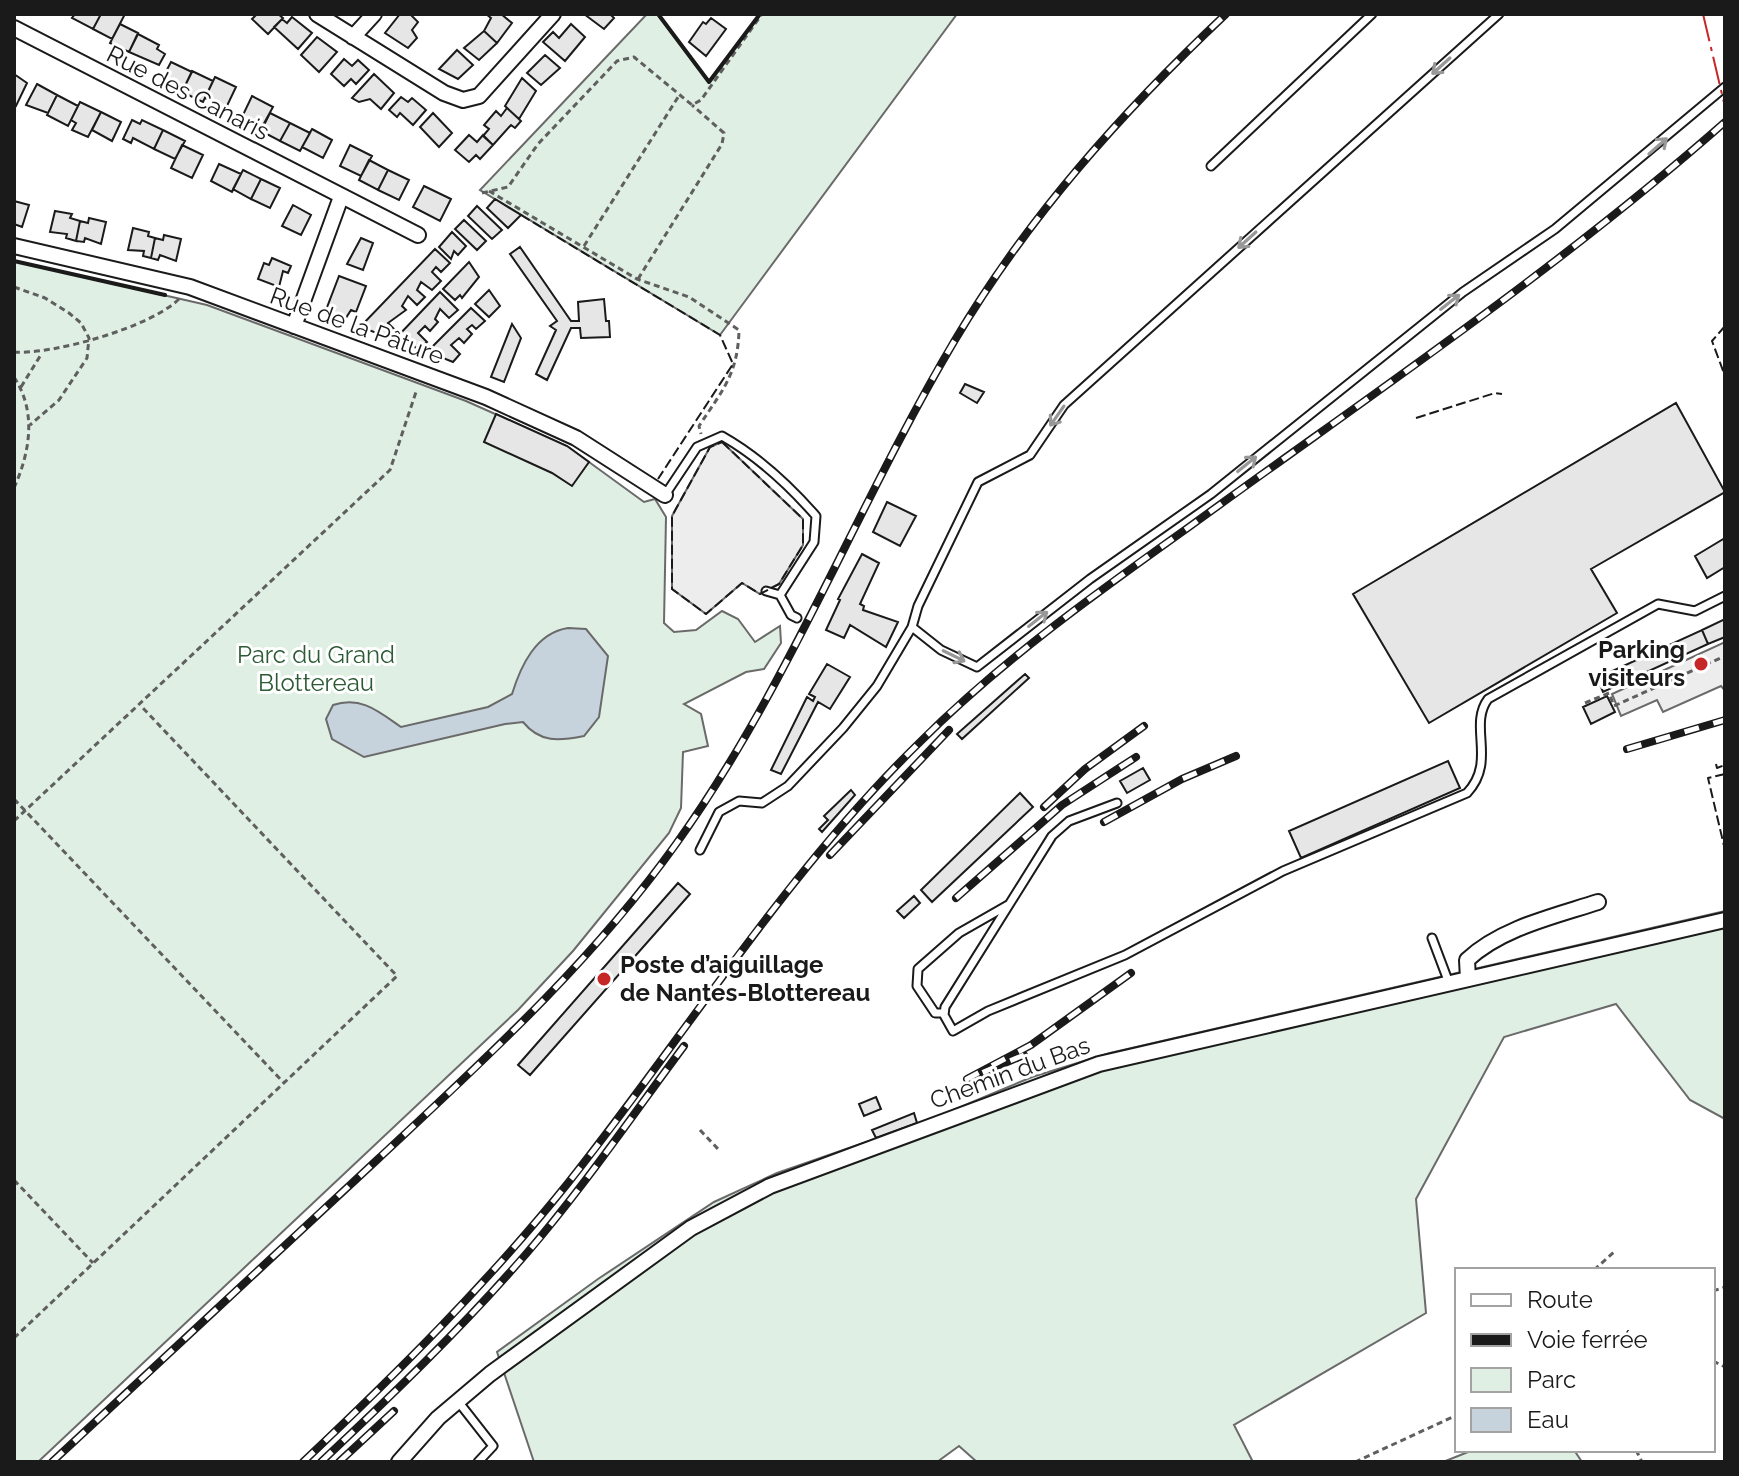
<svg xmlns="http://www.w3.org/2000/svg" width="1739" height="1476" viewBox="0 0 1739 1476" font-family="Raleway,sans-serif">
  <rect width="100%" height="100%" fill="#fff"/>
  <path fill="#e0efe3" stroke="#6a6a6a" stroke-width="2" d="M647,14h11l51,67 51,-67h197l-237,321 -240,-145z
    M14,261l193,44 259,96 101,45 77,56 11,-3 11,18 -2,106 10,9 22,-2 26,-19 16,8 17,23 25,-16 1,17 -17,26 -18,3 -62,32 17,10 7,32 -25,6 -2,56 -12,25 -96,118 -55,59 -480,452h-24z
    M1725,911v208l-35,-19 -74,-96 -112,33 -88,162 10,114 -192,112 19,37h-276l-18,-16 -22,16h-403l-37,-110 101,-73 116,-77 63,-29 150,-52 105,-44 78,-24z
    M1473,1450h101l8,12h-139z"/>
  <path fill="#ededed" stroke="#6a6a6a" stroke-width="2" d="M722,442l81,77v26l-24,39 -19,10 -18,-11 -36,31 -34,-25v-73l38,-69z
    M1725,642v49l-4,-5 -58,26 -6,-12 -36,16 -9,-22z"/>
  <path fill="#c6d2dc" stroke="#6a6a6a" stroke-width="2" d="M568,628l18,1 22,27 -9,61 -15,19c-25,5 -44,7 -61,-14l-18,2 -141,33 -32,-18 -6,-20 7,-14c28,-9 45,6 68,22l87,-20 24,-13c9,-29 24,-61 56,-66z"/>
  <path fill="#e6e6e6" stroke="#1a1a1a" stroke-width="2" d="M75,14h26l-8,15 -21,-11z
    M101,14h24l-13,25 -19,-10z
    M257,14h21l5,4 -15,16 -16,-15z
    M400,14h10l8,8 -6,8 5,8 -9,10 -23,-15z
    M486,14h15l11,9 -15,20 -13,-12 7,-13z
    M584,14h26l4,4 -10,11z
    M292,17l20,16 -14,16 -24,-22 8,-8 5,4z
    M711,18l15,11 -20,27 -17,-14 14,-20 3,2z
    M120,24l18,9 -9,19 -19,-9z
    M571,24l14,13 -20,24 -22,-19 10,-10 6,6z
    M484,31l13,12 -18,17 -15,-12z
    M138,34l21,11 -2,4 8,5 -6,11 -30,-13z
    M317,37l20,15 -18,20 -18,-17z
    M457,50l16,15 -15,14 -19,-10z
    M545,55l15,13 -19,17 -14,-12z
    M344,59l8,7 6,-6 11,10 -13,14 -5,-5 -7,7 -13,-12z
    M171,62l21,10 -10,20 -21,-11z
    M192,71l21,10 -10,21 -21,-10z
    M14,74l13,9 -11,23 -2,-1z
    M374,74l20,19 -13,16 -11,-10 -11,3 -7,-4z
    M215,77l21,10 -10,21 -21,-10z
    M522,78l14,13 -17,28 -14,-13z
    M37,84l20,11 -9,18 -22,-8z
    M57,95l21,11 -10,20 -21,-11z
    M252,96l21,11 -11,20 -20,-10z
    M401,97l7,5 4,-4 14,12 -13,15 -13,-12 -3,4 -8,-7z
    M80,102l21,10 -13,25 -16,-7 4,-7 -5,-3z
    M507,108l14,13 -6,7 -4,-3 -18,20 -10,-9 6,-7 -5,-4 12,-14 5,5z
    M101,112l20,10 -9,19 -20,-11z
    M270,113l20,10 -10,18 -19,-10z
    M433,113l19,20 -13,14 -19,-20z
    M132,120l8,4 2,-4 21,10 -9,19 -21,-11 -2,5 -8,-4z
    M290,123l20,10 -10,18 -20,-10z
    M312,129l20,11 -9,18 -21,-11z
    M163,130l22,11 -10,18 -21,-10z
    M469,135l8,7 6,-7 10,10 -13,14 -4,-4 -7,7 -14,-12z
    M182,145l21,10 -11,23 -21,-10z
    M350,145l22,11 -11,20 -21,-10z
    M369,160l19,10 -10,20 -19,-10z
    M219,164l22,10 -9,18 -21,-11z
    M243,170l18,9 -10,20 -18,-10z
    M388,170l21,10 -10,20 -21,-10z
    M261,179l19,9 -10,20 -19,-9z
    M424,186l27,13 -11,22 -27,-14z
    M495,199l26,16 -13,13 -21,-20z
    M14,201l15,4 -7,22 -8,-3z
    M293,205l18,10 -10,20 -19,-9z
    M477,206l25,24 -10,9 -24,-23z
    M55,211l17,3 -2,4 10,3 -4,20 -10,-3 1,-4 -17,-2z
    M89,218l17,4 -5,22 -16,-6 -1,4 -8,-1 4,-20 8,2z
    M464,220l22,21 -9,9 -22,-21z
    M133,228l16,4 -1,4 7,2 -4,20 -8,-2 1,-5 -16,-1z
    M452,232l14,14 -8,9 -4,-4 -3,8 -12,-12z
    M164,235l17,4 -5,22 -16,-6 -2,5 -7,-2 4,-20 8,2z
    M361,238l12,5 -10,27 -16,-6z
    M520,247l51,74h8l-1,-19 26,-3 2,22h3l1,16 -29,1 -1,-10h-9l-24,52 -11,-6 20,-44 -6,-4 7,-5 -47,-67z
    M435,249l15,14 -9,9 -5,-5 -4,5 9,9 -9,9 -11,-8 -4,8 8,7 -8,8 -9,-9 -6,10 4,4 -18,13 6,6 -7,8 -21,-8 -4,-4z
    M272,258l19,8 -3,7 -5,-2 -4,16 -21,-8 6,-16 5,2z
    M469,262l10,15 -17,21 -2,-3 -5,5 -12,-11z
    M339,276l27,10 -10,26 -5,-2 -7,11 -15,-5 -3,-6z
    M489,290l11,16 -11,11 -14,-13z
    M440,292l18,18 -9,8 -9,-9 -5,10 3,3 -8,9 -5,-5 -7,7 9,9 -7,7 -20,-7 -4,-4z
    M471,308l14,13 -9,8 -4,-4 -5,4 5,5 -8,9 -5,-5 -8,7 9,9 -7,8 -20,-8 -4,-4z
    M512,324l9,14 -17,44 -13,-5z
    M965,384l19,8 -7,11 -17,-10z
    M1676,403l49,89 -134,77 26,44 -188,110 -76,-129z
    M496,414l71,32 22,16 -17,24 -20,-13 -68,-31z
    M887,502l29,14 -16,30 -27,-14z
    M1725,538v29l-18,11 -12,-22z
    M862,554l17,9 -19,41 4,2 -1,4 35,12 -12,25 -36,-22 -6,13 -18,-8 14,-30 -2,-1z
    M1725,619v18l-17,7 -6,-14z
    M1702,630l6,14 -105,48 -6,-14z
    M827,664l23,13 -20,32 -12,-7 -37,72 -10,-4 36,-73 6,4 2,-4 -6,-3z
    M1025,674l4,4 -67,61 -5,-5z
    M1607,696l8,16 -24,12 -8,-17z
    M1448,761l12,27 -159,70 -12,-27z
    M1143,768l7,12 -23,13 -7,-12z
    M851,790l4,5 -33,37 -3,-3 9,-9 -4,-4z
    M1020,793l13,14 -101,95 -11,-12z
    M678,883l12,11 -160,181 -12,-10z
    M914,896l6,7 -16,15 -7,-7z
    M876,1097l5,12 -17,7 -5,-12z
    M914,1113l3,10 -41,15 -4,-8z"/>
  <g fill="none" stroke-linecap="round" stroke-linejoin="round">
    <defs>
      <path id="lane" d="M1499,14l-435,391 -34,50 -52,27 -60,124 -6,21 29,23 36,17 113,-88 121,-85 252,-202 92,-63 170,-142
        M1211,166l161,-152
        M665,495l32,-48 25,-11c37,21 66,48 94,80l-2,26 -34,53 -14,-4
        M780,595l11,20 6,3
        M1117,803l-48,18 -17,15 -107,171 -1,8 9,16 35,-20 137,-56 158,-84 184,-78c30,-32 1,-67 21,-94l170,-95 37,7 30,-15
        M700,850l19,-38 20,-11 23,2 26,-17 55,-58 34,-42 35,-59
        M1432,938l17,45
        M944,1013h-9l-18,-27 1,-17 41,-36 49,-28
        M457,1400l36,46 -15,16"/>
      <path id="street" d="M317,14l127,79 19,7 16,-4 74,-82
        M14,28l404,207
        M353,37l21,-23
        M14,246l176,41 296,110 90,41 89,57
        M294,326l47,-129
        M1468,979l-1,-19c34,-32 88,-44 131,-58
        M399,1462l39,-44 52,-44 201,-146 79,-42 329,-122 626,-144"/>
    </defs>
    <use href="#lane" stroke="#1a1a1a" stroke-width="11"/>
    <use href="#street" stroke="#1a1a1a" stroke-width="18"/>
    <path stroke="#5f5f5f" stroke-width="3" stroke-dasharray="6 4" stroke-linecap="butt" d="M489,191l148,88 52,18 50,33c-1,44 -17,61 -40,96l2,8
      M482,193l26,-6 30,-43 79,-83 17,-4 58,48 9,-5 61,-86
      M584,246l96,-152
      M638,279l84,-135 2,-11 -32,-28
      M14,287l31,11 24,15 12,10 8,15 -2,20 -28,42 -29,25
      M14,352c39,3 137,-25 165,-53
      M14,377c23,35 16,75 0,111
      M21,387l21,-34
      M1585,703l24,-10 5,13 111,-50
      M14,799l270,284
      M14,821l376,-351 27,-81
      M700,1130l19,20
      M14,1180l79,83
      M1594,1270l21,-19
      M1713,1291l12,-4
      M14,1338l383,-362 -256,-270
      M1713,1361l12,6
      M1636,1450l6,12
      M1355,1462l102,-47"/>
    <use href="#lane" stroke="#fff" stroke-width="7"/>
    <use href="#street" stroke="#fff" stroke-width="14"/>
    <defs>
      <path id="rail" d="M1627,749l98,-29
        M1044,807l41,-38 59,-43
        M1104,822l78,-43 54,-23
        M830,855l119,-125
        M956,898l106,-93 74,-48
        M1024,1055l-57,24 64,-34 100,-72
        M52,1462c109,-101 217,-202 326,-303 106,-99 213,-196 298,-315 112,-156 181,-339 279,-504 73,-123 167,-228 271,-326
        M303,1462c94,-89 184,-178 265,-279 117,-147 216,-308 351,-440 82,-82 176,-149 270,-216 180,-131 368,-257 536,-405
        M321,1462c71,-67 141,-134 205,-208 57,-66 106,-138 158,-208
        M339,1462l55,-51"/>
    </defs>
    <use href="#rail" stroke="#1a1a1a" stroke-width="8"/>
    <use href="#rail" stroke="#fff" stroke-width="5" stroke-dasharray="15" stroke-linecap="butt"/>
    <path stroke="#1a1a1a" stroke-width="2" stroke-dasharray="10 4" stroke-linecap="butt" d="M521,215l199,120 13,29 -75,115
      M1725,326l-13,15 13,35
      M1416,418l79,-25 7,1
      M722,442l81,77v26l-24,39 -19,10 -18,-11 -36,31 -34,-25v-73l38,-69z
      M1716,764l1,4 8,-3
      M1725,774l-17,4 17,72"/>
    <path stroke="#1a1a1a" stroke-width="4" d="M658,14l51,68 51,-68
      M14,261l151,34"/>
    <path stroke="#c62828" stroke-width="2" stroke-dasharray="28 6 4 6" stroke-linecap="butt" d="M1703,14l22,93"/>
  </g>
  <defs><path id="oneway-shaft" d="M-6 0H5M1.5-3L5.5 0L1.5 3" fill="none" stroke-width="1.6" stroke-linecap="round" stroke-linejoin="round" transform="scale(2)"/></defs>
  <g stroke="#989898">
    <use href="#oneway-shaft" transform="translate(1441 66) rotate(138)"/>
    <use href="#oneway-shaft" transform="translate(1658 146) rotate(-41)"/>
    <use href="#oneway-shaft" transform="translate(1247 240) rotate(138)"/>
    <use href="#oneway-shaft" transform="translate(1450 302) rotate(-38)"/>
    <use href="#oneway-shaft" transform="translate(1057 416) rotate(125)"/>
    <use href="#oneway-shaft" transform="translate(1247 464) rotate(-39)"/>
    <use href="#oneway-shaft" transform="translate(1038 619) rotate(-38)"/>
    <use href="#oneway-shaft" transform="translate(954 656) rotate(26)"/>
  </g>
  <g fill="#c62828" stroke="#fff" stroke-width="3">
    <circle cx="1701" cy="664" r="8"/>
    <circle cx="604" cy="979" r="8"/>
  </g>
  <g text-anchor="middle" stroke-width="6" stroke-linejoin="round" paint-order="stroke">
    <g font-size="24" fill="#1a1a1a" stroke="#fff">
      <text transform="translate(188 93) rotate(27)" y="8">Rue des Canaris</text>
      <text transform="translate(357 326) rotate(20)" y="8">Rue de la Pâture</text>
      <text transform="translate(1010 1073) rotate(-20)" y="8">Chemin du Bas</text>
    </g>
    <g font-size="24" font-weight="bold" fill="#1a1a1a" stroke="#fff" text-anchor="end">
      <text x="1685" y="658">Parking<tspan x="1685" dy="28">visiteurs</tspan></text>
      <text x="620" y="973" text-anchor="start">Poste d’aiguillage<tspan x="620" dy="28">de Nantes-Blottereau</tspan></text>
    </g>
    <g font-size="24" fill="#2b5a34" stroke="#fff">
      <text x="316" y="663">Parc du Grand<tspan x="316" dy="28">Blottereau</tspan></text>
    </g>
  </g>
  <rect width="1739" height="1476" fill="none" stroke="#1a1a1a" stroke-width="32"/>
  <rect x="1455" y="1268" width="260" height="184" fill="#ffffff" stroke="#a3a3a3" stroke-width="2"/>
  <rect x="1471" y="1294" width="40" height="12" fill="#ffffff" stroke="#a3a3a3" stroke-width="2"/>
  <text x="1527" y="1308" font-size="24" fill="#1a1a1a">Route</text>
  <rect x="1471" y="1334" width="40" height="12" fill="#1a1a1a" stroke="#a3a3a3" stroke-width="2"/>
  <text x="1527" y="1348" font-size="24" fill="#1a1a1a">Voie ferrée</text>
  <rect x="1471" y="1368" width="40" height="24" fill="#e0efe3" stroke="#a3a3a3" stroke-width="2"/>
  <text x="1527" y="1388" font-size="24" fill="#1a1a1a">Parc</text>
  <rect x="1471" y="1408" width="40" height="24" fill="#c6d2dc" stroke="#a3a3a3" stroke-width="2"/>
  <text x="1527" y="1428" font-size="24" fill="#1a1a1a">Eau</text>
</svg>
